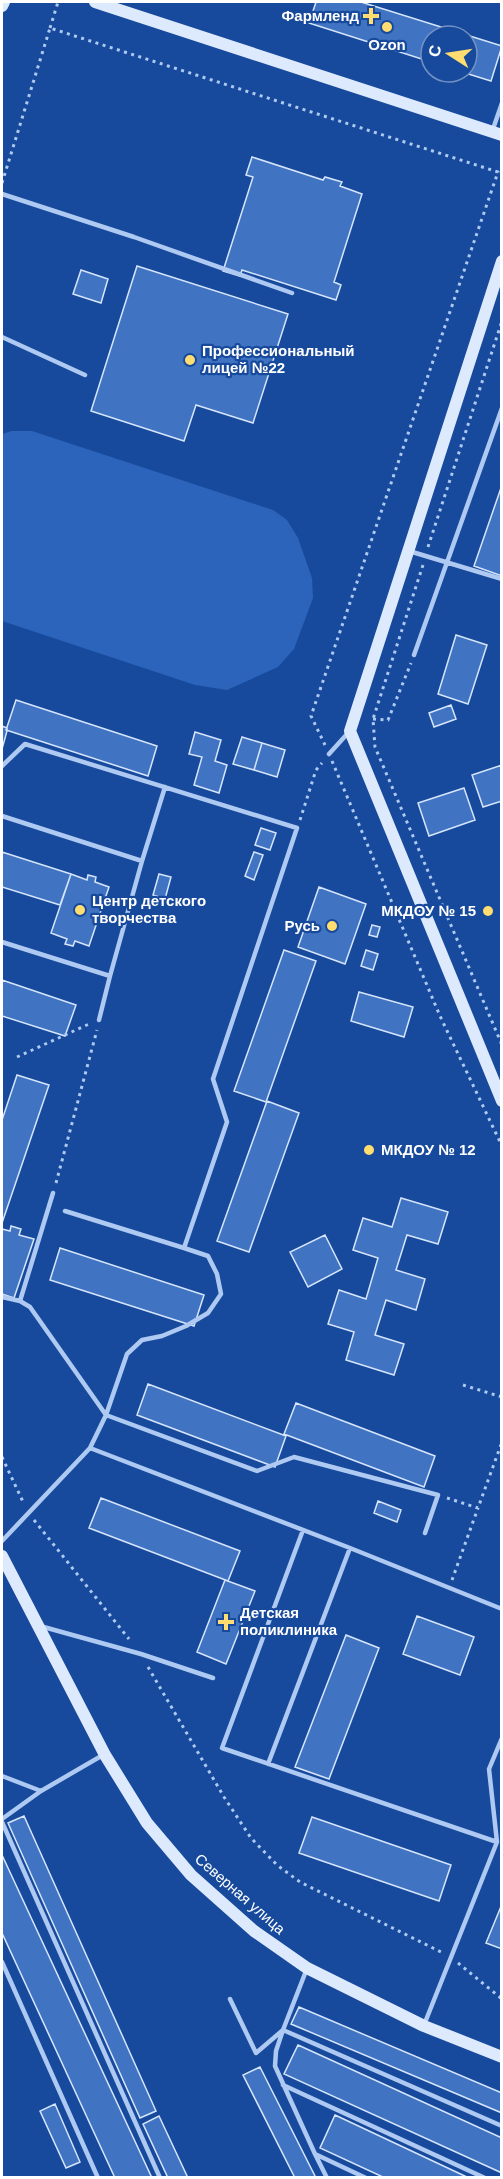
<svg xmlns="http://www.w3.org/2000/svg" width="503" height="2179" viewBox="0 0 503 2179" font-family="Helvetica,sans-serif">
  <rect width="100%" height="100%" fill="#174a9c"/>
  <path fill="#2b64ba" d="M12,431h20l241,79 14,10 11,18 14,40 1,20 -19,51 -16,18 -51,23 -32,-5 -193,-64v-187z"/>
  <path fill="#4074c2" stroke="#d6e5fc" stroke-width="1.5" d="M316,2h45l141,44 -11,35 -29,-9h5v-36h-36v26l-122,-39z
    M252,157l71,23 2,-3 17,5 -2,4 22,8 -28,88 7,3 -5,15 -94,-30 -2,6 -17,-5 30,-94 -7,-2z
    M137,266l151,48 -35,109 -57,-18 -12,36 -93,-30z
    M81,270l27,9 -7,24 -28,-9z
    M502,485v91l-28,-10z
    M456,635l31,10 -19,59 -30,-10z
    M16,700l141,46 -9,30 -142,-46z
    M451,705l5,14 -22,8 -5,-14z
    M2,726l5,2v3l-5,18z
    M195,732l26,8 -6,21 12,4 -8,28 -25,-8 8,-28 -13,-3z
    M242,737l20,6 -8,27 -21,-6z
    M262,743l23,7 -8,27 -23,-7z
    M502,765v36l-19,6 -11,-32z
    M464,788l11,32 -46,16 -11,-33z
    M261,828l15,5 -6,17 -15,-5z
    M2,852l69,22 -11,31 -58,-18z
    M254,852l9,3 -9,25 -9,-4z
    M71,874l16,6 1,-5 8,2 -1,5 14,5 -20,59 -14,-5 -2,5 -8,-2 2,-5 -16,-6z
    M159,874l12,3 -6,22 -12,-4z
    M319,887l47,17 -21,60 -47,-17z
    M372,925l8,2 -3,10 -8,-2z
    M284,950l32,11 -50,141 -32,-11z
    M366,950l12,4 -5,16 -12,-4z
    M2,980l74,25 -11,31 -63,-20z
    M359,992l54,15 -9,30 -53,-16z
    M17,1075l32,10 -47,138v-103z
    M267,1101l32,12 -50,139 -32,-11z
    M401,1198l47,14 -10,32 -31,-9 -11,35 29,9 -9,31 -30,-10 -11,35 29,9 -10,31 -48,-15 8,-28 -26,-8 11,-34 27,9 12,-41 -25,-8 10,-32 29,9z
    M11,1226l10,3 -2,6 15,4 -20,59 -12,-4v-65l8,2z
    M325,1235l17,34 -34,18 -18,-35z
    M60,1248l144,47 -10,31 -144,-46z
    M148,1384l138,52 -11,31 -138,-52z
    M296,1403l139,53 -11,31 -140,-53z
    M101,1498l139,53 -12,30 -139,-53z
    M378,1501l23,9 -4,12 -23,-9z
    M225,1580l30,11 -29,73 -29,-12z
    M417,1616l57,21 -14,38 -57,-21z
    M346,1635l33,13 -50,131 -34,-12z
    M24,1816l132,295 -16,7 -132,-295z
    M312,1817l139,48 -12,36 -140,-48z
    M2,1855l150,323h-37l-113,-245z
    M502,1904v45l-16,-6z
    M299,2007l203,86v20l-211,-89z
    M298,2045l204,93v35l-218,-99z
    M260,2067l56,111h-21l-52,-103z
    M55,2104l25,58 -14,6 -26,-57z
    M335,2115l134,63h-84l-65,-30z
    M159,2116l29,62h-20l-25,-54z"/>
  <g fill="none" stroke-linecap="round" stroke-linejoin="round">
    <path stroke="#aec9f2" stroke-width="3" stroke-dasharray="3 4.5" stroke-linecap="butt" d="M50,28l8,-26
      M2,183l48,-155 448,144 -187,544 14,29
      M428,547l74,-226
      M423,565l-50,154 2,28 127,298
      M373,719l15,1 23,-57
      M332,761l108,255 62,130
      M300,820l16,-50 6,-7
      M17,1057l72,-33
      M56,1183l41,-153
      M463,1385l39,12
      M2,1457l22,47
      M447,1498l31,10 24,-66
      M34,1520l95,119
      M452,1580l26,-72
      M148,1667l76,130 27,41 26,27 23,17 143,71
      M458,1963l44,36"/>
    <path stroke="#aec9f2" stroke-width="4.5" d="M493,129l9,-26
      M2,194l132,43 158,56
      M2,337l83,38
      M409,551l93,28
      M414,655l88,-247
      M329,754l19,-21
      M2,766l23,-22 272,84 -84,251 14,43 -43,126 -119,-37
      M2,816l140,45 -32,115 -108,-34
      M142,861l23,-74
      M99,1020l11,-44
      M184,1248l24,8 9,18 4,20 -13,19 -22,13 -24,10 -20,4 -15,14 -21,61 -16,33 260,100 152,61
      M2,1297l18,4 10,6 76,108 151,56 37,-14 144,38 -13,38
      M20,1301l33,-108
      M303,1530l-81,218 275,94 -73,183
      M2,1541l88,-93
      M40,1626l101,28 72,24
      M268,1764l82,-216
      M2,1776l39,15
      M2,1819l39,-28 62,-36
      M2,1822l158,356
      M497,1842l-8,-73 13,-31
      M2,1962l96,216
      M306,1971l-23,59 219,96
      M230,1999l26,54 27,-23
      M283,2030l-7,21 -1,15 40,88 51,24
      M283,2085l202,93
      M315,2154l12,24"/>
    <path stroke="#dde9fc" stroke-width="12" d="M95,2l407,133
      M2,6l2,-4
      M502,261l-152,470 152,370
      M2,1556l103,199 42,68 44,52 63,56 53,37 117,58 78,31"/>
  </g>
  <g fill="#ffdd70" stroke="#174a9c" stroke-width="2">
    <path d="M368 7h6v6h6v6h-6v6h-6v-6h-6v-6h6z"/>
    <circle cx="387" cy="27" r="6"/>
    <circle cx="190" cy="360" r="6"/>
    <circle cx="80" cy="910" r="6"/>
    <circle cx="488" cy="911" r="6"/>
    <circle cx="332" cy="926" r="6"/>
    <circle cx="369" cy="1150" r="6"/>
    <path d="M223 1613h6v6h6v6h-6v6h-6v-6h-6v-6h6z"/>
  </g>
  <g text-anchor="middle" stroke-width="4.5" stroke-linejoin="round" paint-order="stroke">
    <g font-size="15" font-weight="bold" fill="#fff" stroke="#174a9c" text-anchor="start">
      <text x="359" y="21" text-anchor="end">Фармленд</text>
      <text x="387" y="50" text-anchor="middle">Ozon</text>
      <text x="202" y="356">Профессиональный<tspan x="202" dy="17">лицей №22</tspan></text>
      <text x="92" y="906">Центр детского<tspan x="92" dy="17">творчества</tspan></text>
      <text x="476" y="916" text-anchor="end">МКДОУ № 15</text>
      <text x="320" y="931" text-anchor="end">Русь</text>
      <text x="381" y="1155">МКДОУ № 12</text>
      <text x="240" y="1618">Детская<tspan x="240" dy="17">поликлиника</tspan></text>
    </g>
    <g font-size="15" fill="#fff" stroke="#174a9c">
      <text transform="translate(240 1894) rotate(41)" y="5">Северная улица</text>
    </g>
  </g>
  <rect width="503" height="2179" fill="none" stroke="#ffffff" stroke-width="6"/>
  <g transform="translate(449 54) rotate(282)"><circle r="28" fill="#174a9c" stroke="#7492c4" stroke-width="1.5"/>
  <path d="M0-4.5L10 22L0 15L-10 22Z" fill="#ffdd70"/>
  <text y="-9" font-size="16" font-weight="bold" text-anchor="middle" fill="#ffffff">С</text>
  </g>
</svg>
